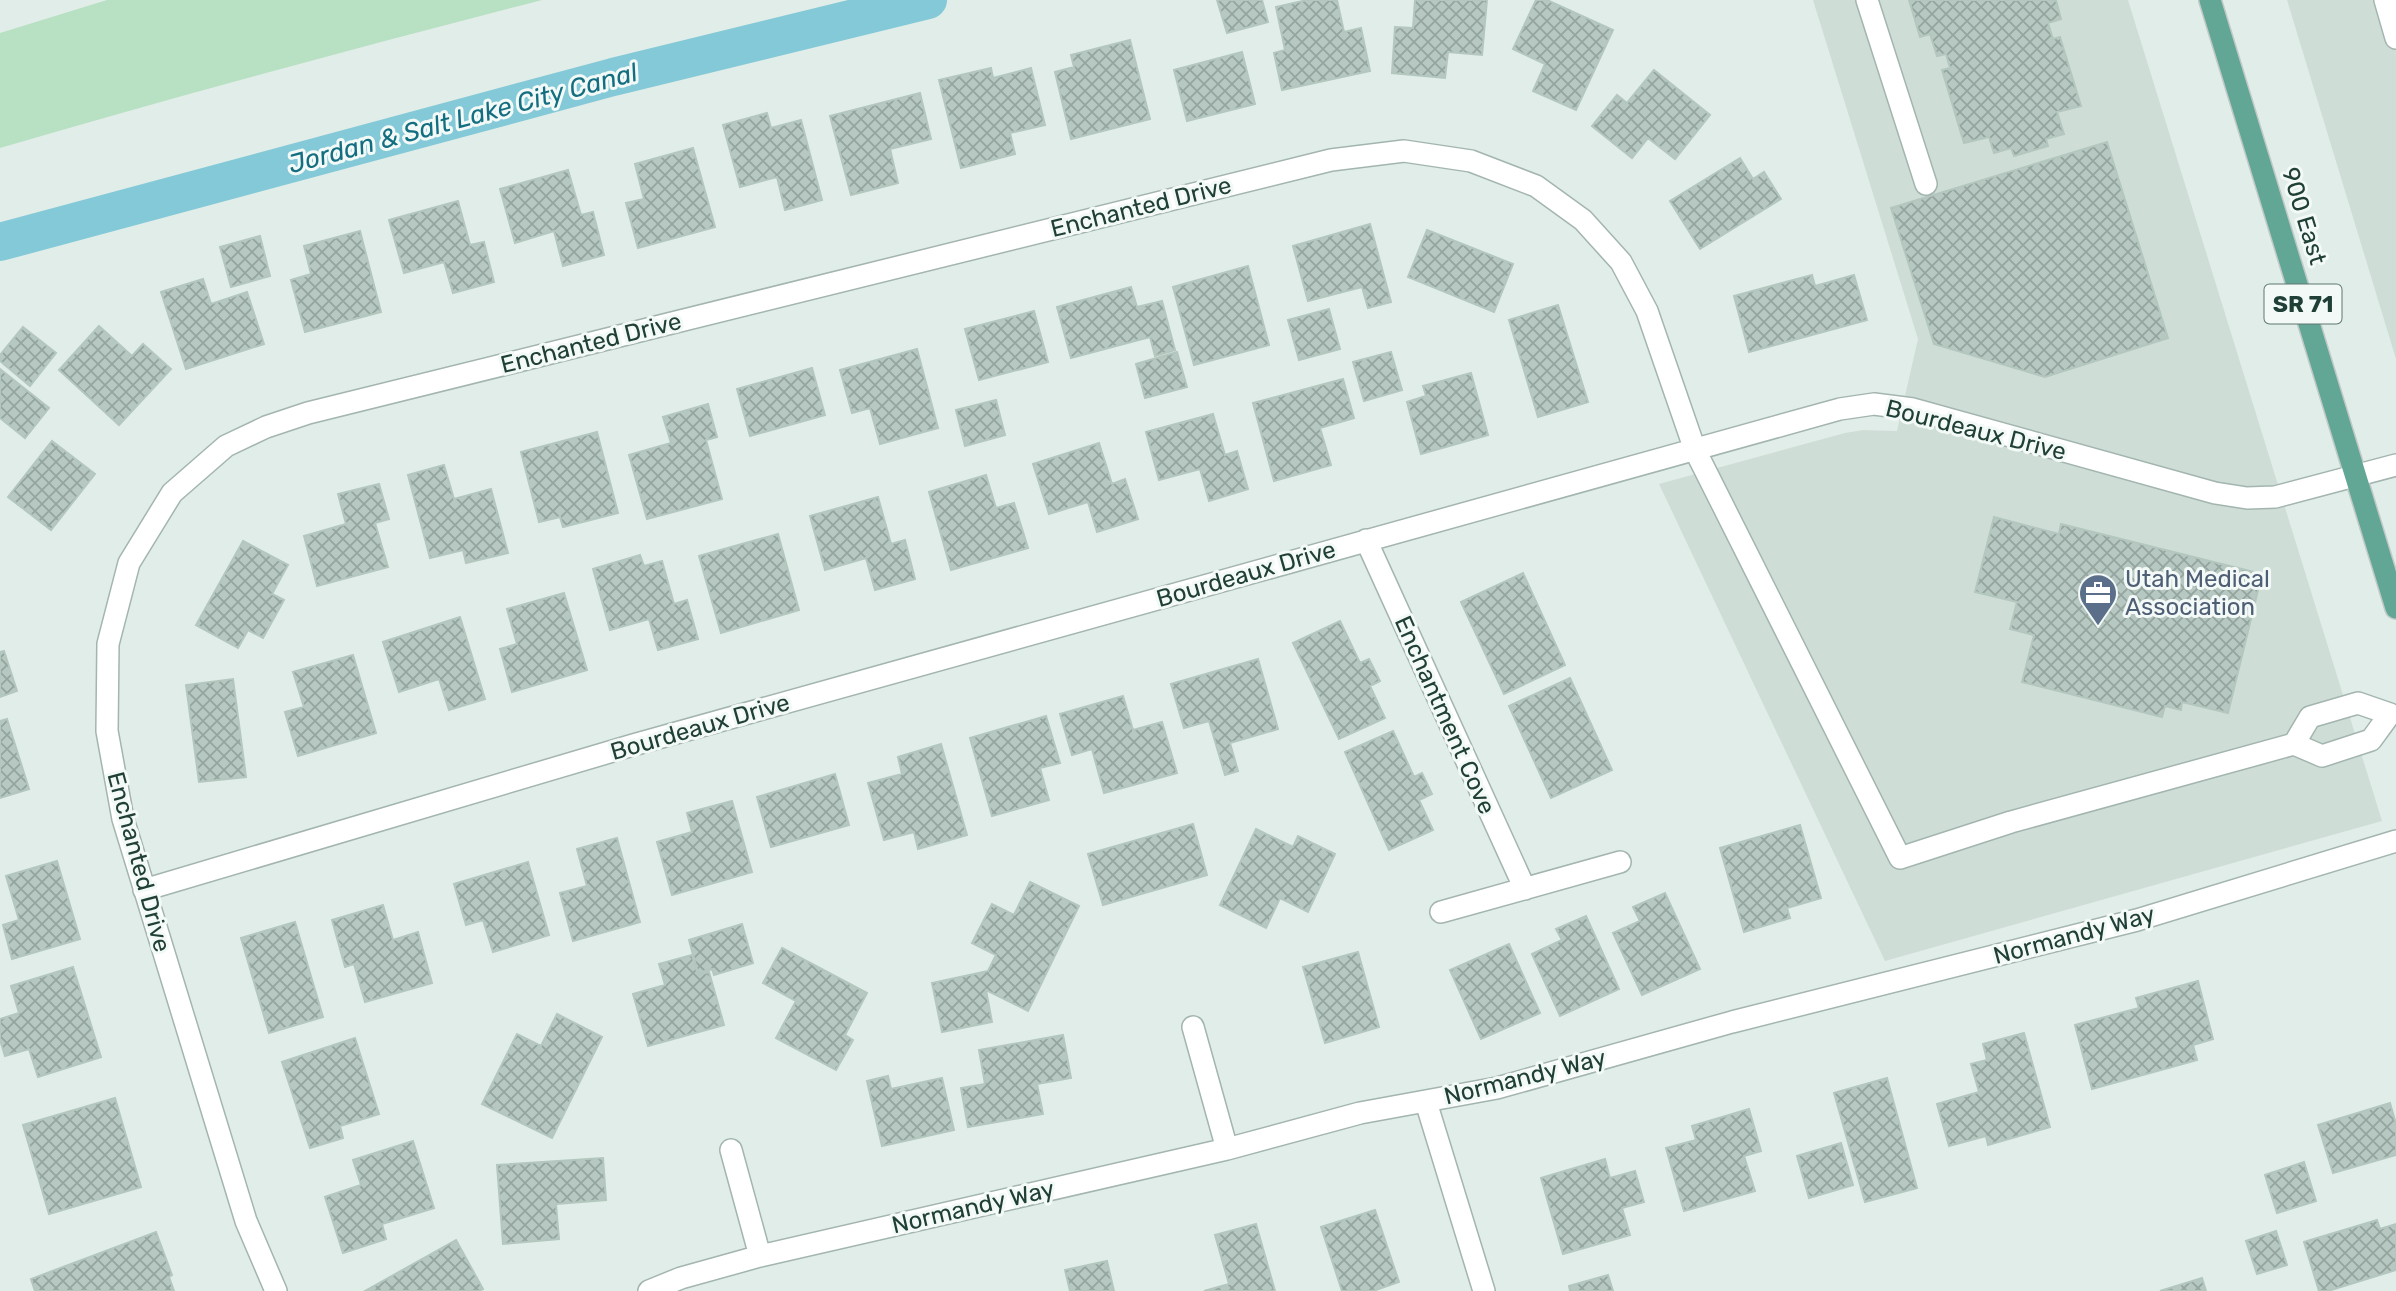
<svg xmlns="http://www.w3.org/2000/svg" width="2396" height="1291" viewBox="0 0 2396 1291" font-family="Rubik,sans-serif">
  <defs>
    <pattern id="building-cross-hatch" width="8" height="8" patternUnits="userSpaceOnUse" patternTransform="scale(1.75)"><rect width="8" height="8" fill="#b6c8c1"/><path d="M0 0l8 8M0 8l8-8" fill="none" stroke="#94a49e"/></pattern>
  </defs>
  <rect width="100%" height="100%" fill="#e1ede8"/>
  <path fill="#cfddd7" d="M1813,0h315l254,821 -497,140 -226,-477 186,-51 18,-3 34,1 21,-92z
    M2287,0h109v359z"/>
  <path fill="#b8e0c3" d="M107,0h435c-181,47 -362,95 -542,148v-115z"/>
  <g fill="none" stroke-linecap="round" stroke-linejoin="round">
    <path stroke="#84c9d7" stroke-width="38" d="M0,242l613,-165 315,-77"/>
  </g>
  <path fill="url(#building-cross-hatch)" stroke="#b3c7bf" stroke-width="2" d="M1217,0h45l6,22 -41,11z
    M1307,0h30l7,32 17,-4 9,43 -88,19 -8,-37 11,-3 -9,-43z
    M1415,0h72l-5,55 -34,-3 -3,26 -53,-5 3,-46 18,1z
    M1536,0h11l66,30 -37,80 -43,-19 12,-27 -32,-15z
    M1909,0h147l5,19 -13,4 5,16 7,-2 21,69 -24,6 7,22 -18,5 2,7 -34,10 -3,-8 -17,5 -5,-16 -25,6 -22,-73 8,-2 -4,-14 -9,2 -7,-22 -10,3z
    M1130,40l20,79 -79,20 -16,-67 19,-5 -3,-12z
    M1242,52l13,52 -68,17 -13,-51z
    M991,68l2,10 38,-10 14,57 -35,8 5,21 -54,14 -22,-88z
    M1654,70l56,45 -35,44 -27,-21 -16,20 -40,-32 25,-31 10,8z
    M920,93l11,46 -41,10 8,34 -47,12 -21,-79z
    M767,113l4,15 30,-8 21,80 -37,10 -8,-33 -37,10 -17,-62z
    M2107,142l61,196 -123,39 -111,-33 -43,-136z
    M693,148l22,79 -77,21 -12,-45 18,-4 -9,-35z
    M1740,158l13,21 11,-7 17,27 -81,50 -30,-48z
    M568,170l13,45 12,-3 11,43 -41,11 -9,-35 -39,12 -15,-54z
    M458,201l12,44 14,-3 10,40 -41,11 -9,-31 -40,11 -15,-53z
    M1370,224l21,78 -23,6 -6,-21 -54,14 -15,-55z
    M1427,230l86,34 -19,48 -86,-35z
    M360,231l21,81 -76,20 -14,-52 20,-6 -7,-28z
    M260,236l10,40 -39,11 -11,-40z
    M1248,266l21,79 -75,20 -21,-78z
    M1812,275l3,11 39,-11 13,45 -118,32 -15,-56z
    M203,279l8,25 36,-12 17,52 -78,25 -25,-77z
    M1131,287l6,20 25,-6 13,49 -20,6 -5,-19 -79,21 -14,-51z
    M1558,305l30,97 -50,15 -29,-97z
    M1329,309l11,40 -41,11 -11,-40z
    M1034,311l14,51 -69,18 -14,-51z
    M99,326l33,30 11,-12 28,25 -52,56 -60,-55z
    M23,327l33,26 -26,33 -30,-25v-6z
    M917,349l21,79 -58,16 -10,-36 -18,5 -12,-43z
    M1177,352l10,35 -42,11 -9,-34z
    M1391,352l11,38 -38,11 -11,-39z
    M812,368l13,47 -75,21 -13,-47z
    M0,369l49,39 -24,30 -25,-20z
    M1471,373l17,62 -67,19 -14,-52 19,-6 -3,-10z
    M1343,379l11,39 -34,10 11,37 -57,16 -21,-78z
    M996,400l9,35 -40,11 -9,-36z
    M708,404l9,33 -11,3 16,59 -75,20 -18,-64 42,-12 -8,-26z
    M1213,414l12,41 12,-4 11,38 -39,12 -9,-32 -41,11 -13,-48z
    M597,432l21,81 -55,14 -3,-10 -21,5 -18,-70z
    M52,441l43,33 -44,56 -43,-33z
    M1099,443l13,41 13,-5 13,40 -41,13 -9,-30 -39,12 -16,-50z
    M444,465l10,34 37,-10 17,64 -42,10 -3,-13 -33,8 -22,-83z
    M986,475l10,33 18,-5 14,45 -77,22 -22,-78z
    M379,484l10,35 -14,4 13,44 -71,19 -13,-50 42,-12 -8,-30z
    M878,497l13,47 14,-4 10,39 -40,11 -9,-32 -41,12 -15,-54z
    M1994,517l65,17 2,-10 201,50 -34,139 -46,-11 -1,8 -16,-4 -3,11 -140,-35 12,-47 -24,-6 7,-27 -42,-10z
    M778,534l21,76 -78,23 -22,-77z
    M243,541l45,24 -16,29 12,6 -21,38 -15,-8 -10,18 -42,-23z
    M640,555l4,11 18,-5 12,43 13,-4 11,39 -40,11 -9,-31 -39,11 -17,-61z
    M1523,573l42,92 -61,29 -43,-92z
    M564,593l23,77 -75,22 -12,-43 17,-5 -10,-35z
    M460,617l25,82 -36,11 -10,-31 -40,13 -16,-50z
    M1340,621l20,42 9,-4 11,22 -10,5 15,32 -46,21 -46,-96z
    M4,651l13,40 -17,6v-45z
    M353,655l23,78 -78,23 -13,-44 19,-5 -11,-35z
    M1258,659l20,70 -48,14 8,28 -13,4 -16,-54 -25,7 -13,-44z
    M1570,678l42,92 -61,28 -42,-92z
    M233,679l13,98 -47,5 -13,-97z
    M1123,696l10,34 29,-8 15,51 -73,20 -12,-44 -20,6 -12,-41z
    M1046,716l14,47 -20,5 9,32 -57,16 -22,-78z
    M7,719l22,70 -29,9v-77z
    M1393,731l21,46 8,-4 10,21 -13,6 14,30 -44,20 -44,-98z
    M941,744l26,91 -49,14 -4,-17 -30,8 -16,-57 34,-9 -4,-17z
    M835,774l14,51 -78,22 -14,-50z
    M732,801l20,71 -80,23 -15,-53 35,-10 -5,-19z
    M1193,824l14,51 -104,30 -15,-51z
    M1800,825l21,73 -34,10 3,10 -46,14 -24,-84z
    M1256,829l37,18 5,-11 37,18 -27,58 -28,-14 -14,30 -46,-23z
    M617,838l23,84 -67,19 -13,-48 27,-7 -10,-37z
    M57,861l23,78 -68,20 -9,-34 16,-5 -13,-44z
    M528,862l21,73 -56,17 -10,-32 -17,5 -12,-41z
    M1030,882l49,24 -51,105 -42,-21 6,32 -50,10 -10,-49 56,-12 8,-16 -24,-12 20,-39 22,11z
    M1665,893l35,76 -58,26 -29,-62 27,-12 -7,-14z
    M383,905l10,35 25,-8 14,51 -67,19 -11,-38 -9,3 -13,-47z
    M1586,916l33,73 -59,27 -28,-62 30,-14 -6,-11z
    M295,922l28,95 -54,16 -28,-95z
    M742,924l11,39 -39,12 -2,-6 -14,4 -9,-33z
    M1509,944l31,69 -59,26 -31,-69z
    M782,948l85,45 -22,42 8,5 -17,30 -60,-32 20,-37 -33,-18z
    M1358,952l21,75 -54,16 -22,-76z
    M692,955l6,20 11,-3 15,53 -76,21 -15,-52 32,-9 -6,-21z
    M73,967l28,90 -63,20 -9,-28 -24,7 -5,-16v-21l19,-6 -8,-27z
    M2198,981l15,58 -20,6 4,15 -105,29 -17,-64 64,-17 -3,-10z
    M557,1014l45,23 -50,101 -70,-34 35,-70 24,12z
    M2024,1033l26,94 -62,18 -2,-9 -37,10 -12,-42 42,-12 -8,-28 16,-4 -4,-16z
    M1063,1035l8,43 -34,6 6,30 -75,13 -7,-39 24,-4 -6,-34z
    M355,1038l24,76 -39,12 3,12 -33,10 -28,-86z
    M888,1076l3,13 51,-11 12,52 -72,16 -15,-65z
    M1887,1078l30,110 -52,14 -31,-109z
    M115,1098l26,89 -92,27 -26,-89z
    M2390,1103l6,21v31l-63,18 -15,-48z
    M1749,1109l12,42 -17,5 11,35 -71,20 -18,-63 30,-8 -4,-14z
    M413,1141l21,67 -52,16 4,15 -43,14 -18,-56 36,-12 -8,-25z
    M1841,1143l12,42 -44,13 -12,-42z
    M603,1158l3,42 -50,4 3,35 -56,5 -6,-79z
    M1605,1159l5,19 25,-7 9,31 -22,6 8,27 -67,19 -22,-76z
    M2304,1162l12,39 -39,12 -12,-38z
    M1375,1210l24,72 -26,9h-31l-21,-64z
    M2377,1220l3,9 16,-5v46l-68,21h-9l-15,-49z
    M1256,1224l19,67h-71l25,-7 -14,-49z
    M2276,1231l11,34 -30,9 -11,-33z
    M156,1232l16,43 -3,2 5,14h-139l-4,-12z
    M456,1240l27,49 -4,2h-114z
    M1107,1261l7,30h-44l-5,-21z
    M1608,1275l5,16h-43l-1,-5z
    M2202,1278l4,13h-46z"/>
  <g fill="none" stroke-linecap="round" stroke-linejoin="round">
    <defs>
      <path id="minor" d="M1867,0l59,184
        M2385,0l11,38
        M1366,540l159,349
        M144,890l489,-145 1207,-336 34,-5 39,5 302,84 32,5 28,-1 121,-32
        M1441,912l179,-50
        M1193,1027l34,122
        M1426,1102l58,189
        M731,1150l29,106
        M276,1291l-30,-70 -123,-402 -16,-88 1,-87 21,-81 43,-70 54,-47 40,-19 42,-14 1023,-253 73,-9 67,10 65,25 47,34 38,42 26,49 48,139 205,408 111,-36 283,-78 28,12 49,-16 19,-26 -32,-11 -48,14 -16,27
        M649,1291l32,-13 79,-22 467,-107 133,-36 137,-25 235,-66 405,-102 259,-79"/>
      <path id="major" d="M2210,0l186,608"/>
    </defs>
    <use href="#minor" stroke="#a3b5af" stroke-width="24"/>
    <use href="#major" stroke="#c1c9c7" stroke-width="24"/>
    <use href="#minor" stroke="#fff" stroke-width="21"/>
    <use href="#major" stroke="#62a795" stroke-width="21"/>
  </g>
  <defs>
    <symbol id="office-pin" viewBox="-11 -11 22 30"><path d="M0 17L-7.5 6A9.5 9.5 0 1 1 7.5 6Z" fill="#5c6f8a" stroke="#f2f9f6"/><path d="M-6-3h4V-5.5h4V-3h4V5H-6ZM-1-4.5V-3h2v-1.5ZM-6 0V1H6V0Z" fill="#fff"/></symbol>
  </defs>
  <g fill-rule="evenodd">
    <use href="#office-pin" x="2076" y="571" width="44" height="60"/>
  </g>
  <g text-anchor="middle" stroke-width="6" stroke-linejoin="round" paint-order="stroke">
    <rect fill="#f2f9f6" stroke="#5f7770" stroke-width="2" x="2264.5" y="284.5" width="77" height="39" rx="5"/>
    <g font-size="23" font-weight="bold" fill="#203f37">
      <text x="2303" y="312">SR 71</text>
    </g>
    <g font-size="24" fill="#203f37" stroke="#f2f9f6">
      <text transform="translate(1141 207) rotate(-14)" y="8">Enchanted Drive</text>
      <text transform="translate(2304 216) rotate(73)" y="8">900 East</text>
      <text transform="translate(591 343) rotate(-14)" y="8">Enchanted Drive</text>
      <text transform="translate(1976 430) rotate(14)" y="8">Bourdeaux Drive</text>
      <text transform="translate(1246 574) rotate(-16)" y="8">Bourdeaux Drive</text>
      <text transform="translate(1445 715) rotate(66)" y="8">Enchantment Cove</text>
      <text transform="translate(700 727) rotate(-16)" y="8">Bourdeaux Drive</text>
      <text transform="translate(139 862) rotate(75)" y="8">Enchanted Drive</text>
      <text transform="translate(2074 935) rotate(-15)" y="8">Normandy Way</text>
      <text transform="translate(1525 1077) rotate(-14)" y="8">Normandy Way</text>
      <text transform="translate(973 1207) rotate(-13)" y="8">Normandy Way</text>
    </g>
    <g font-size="24" fill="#4e5e75" stroke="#f2f9f6" text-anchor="start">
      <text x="2125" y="587">Utah Medical<tspan x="2125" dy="28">Association</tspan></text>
    </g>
    <g font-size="26" font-style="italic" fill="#146e81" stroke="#f2f9f6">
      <text transform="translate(463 118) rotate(-15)" y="9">Jordan &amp; Salt Lake City Canal</text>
    </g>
  </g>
</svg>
